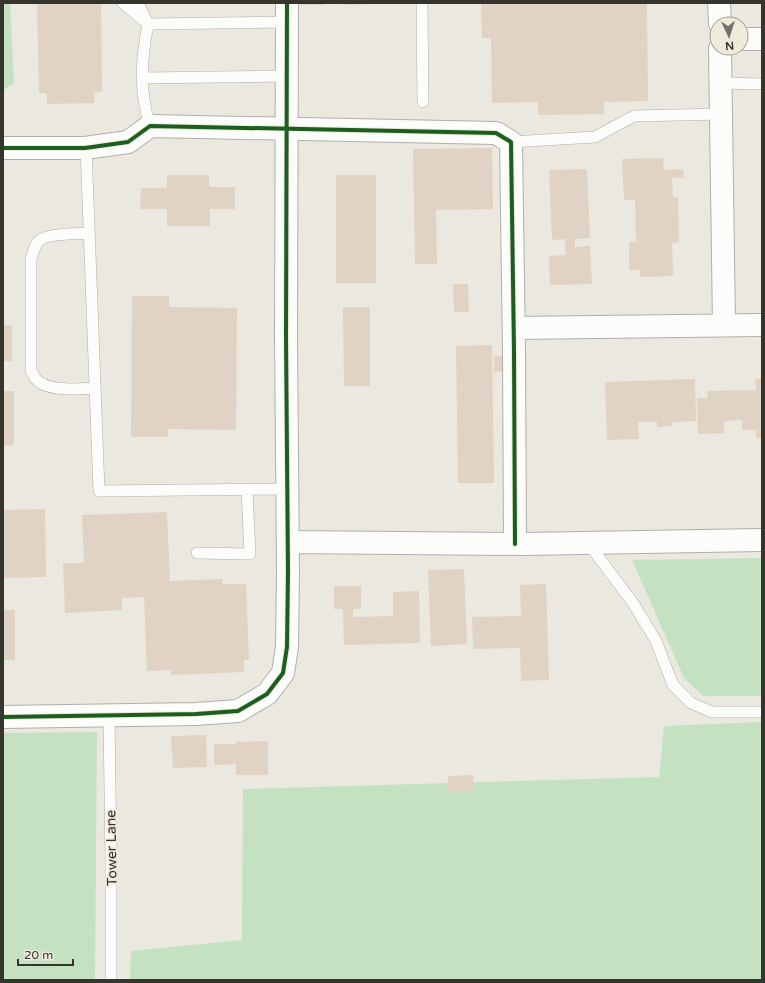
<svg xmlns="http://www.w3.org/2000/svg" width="765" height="983" viewBox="0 0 765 983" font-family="'Varela Round',sans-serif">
  <rect width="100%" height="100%" fill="#eae8df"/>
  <path fill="#c4e2c2" d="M3,3h7l4,80 -11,8z
    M762,558v138h-59l-19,-18 -52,-118z
    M762,722v258h-632l1,-29 111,-11 1,-151 416,-12 5,-51z
    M97,732l-2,248h-92v-247z"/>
  <path fill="#e0d3c4" d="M37,3h64l1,89 -8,1v10l-47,1v-11h-8z
    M300,3h25v2h-25z
    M342,3h35v1l-35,1z
    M481,3h166l1,98 -44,1v12l-66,1v-13l-46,1 -1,-65h-9z
    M492,148l1,61 -57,1 1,54h-22l-2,-115z
    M663,158l1,12 19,-1 1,9h-12l1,20 5,-1 1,45 -7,1 1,33 -33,1v-7h-11v-28h7l-1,-42h-11l-2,-41z
    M587,169l3,69 -15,1v8l15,-1 2,38 -42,1 -1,-29 17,-1 -1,-16 -13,1 -3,-70z
    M167,175h42v12h26v22h-25v17h-43v-17h-27l1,-21h26z
    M336,175h40v108h-40z
    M453,284h15l1,28h-15z
    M132,296h37v11l68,1 -1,122 -68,-1v8h-37z
    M343,307h27v79h-26z
    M3,325h9v36h-9z
    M492,345l2,138h-36l-2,-137z
    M494,356h9v15l-9,1z
    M762,378v60h-6v-8h-14v-10l-18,1v12l-26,1 -1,-36h11l-1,-7 49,-1 -1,-11z
    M695,379l1,42 -24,1v4l-15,1v-5h-19l1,17 -32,1 -2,-58z
    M3,391h11v54l-11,1z
    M45,509l1,68 -43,1v-68z
    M167,512l3,69 52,-2v5h24l3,76h-5v12l-73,3v-5l-24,1 -3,-74 -22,1v12l-57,3 -2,-50h21l-2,-48z
    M464,569l3,75 -36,2 -3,-76z
    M546,584l3,96 -28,1 -1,-33 -47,1 -1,-32 49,-1 -1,-31z
    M334,586h27v23h-8v8l40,-1v-24l26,-1 1,52 -76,2 -1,-36h-9z
    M3,610h12v50h-12z
    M206,735l1,32 -34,1 -2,-32z
    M268,741v34h-32v-11l-22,1v-21h22v-2z
    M473,775v16l-25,1v-16z"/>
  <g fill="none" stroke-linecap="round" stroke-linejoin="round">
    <defs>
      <path id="lane" d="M123,3l25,21c-7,37 -9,66 2,102
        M138,3l10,21 139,-2
        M422,3l1,99
        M142,78l146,-2
        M720,83l42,1
        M511,142l84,-5 39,-21 87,-2
        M86,147l13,344 188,-2
        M89,233c-11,1 -43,0 -50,8 -5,5 -6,12 -8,18v112c2,2 3,6 5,8 11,13 43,10 59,9
        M588,543l45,60 23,38 17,44 18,18 21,9h50
        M197,553l53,1 -3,-64
        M109,716l2,147v117"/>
      <path id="street" d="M719,3l1,21
        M741,39h21
        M720,48l4,277
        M3,148h82l43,-6 22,-16 346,7 15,9 3,209 1,193
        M514,328l248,-3
        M288,542l235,2 239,-4
        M3,717l193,-3 42,-3 29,-17 16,-21 4,-26 1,-75 -2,-236 1,-333"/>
    </defs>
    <use href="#lane" stroke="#b0afa9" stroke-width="12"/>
    <use href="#street" stroke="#b0afa9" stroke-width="24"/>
    <use href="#lane" stroke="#fcfcfa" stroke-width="11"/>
    <use href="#street" stroke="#fcfcfa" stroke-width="22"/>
    <defs>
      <path id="cycleway" d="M3,148h82l43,-6 22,-16 346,7 15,9 3,209 1,193
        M3,717l193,-3 42,-3 29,-17 16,-21 4,-26 1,-75 -2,-236 1,-333"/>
    </defs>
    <use href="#cycleway" stroke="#eeebdb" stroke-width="6"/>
    <use href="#cycleway" stroke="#1b5e20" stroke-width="4"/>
  </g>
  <g text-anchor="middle" stroke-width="3.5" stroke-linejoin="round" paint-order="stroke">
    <g font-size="14" fill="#35342d" stroke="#eeebdb">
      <text transform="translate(111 848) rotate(-91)" y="5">Tower Lane</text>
    </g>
  </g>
  <rect width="765" height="983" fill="none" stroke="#35342d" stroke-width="8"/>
  <g transform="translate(729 36) rotate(176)"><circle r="19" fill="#eeebdb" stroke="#a4a295"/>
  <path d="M0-3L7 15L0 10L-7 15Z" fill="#74736b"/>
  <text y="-6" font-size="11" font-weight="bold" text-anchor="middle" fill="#35342d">N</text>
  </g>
  <path d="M18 959v6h55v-6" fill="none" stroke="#35342d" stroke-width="2"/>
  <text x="24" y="959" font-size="12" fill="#35342d" stroke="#eeebdb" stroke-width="3" paint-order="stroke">20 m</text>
</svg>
